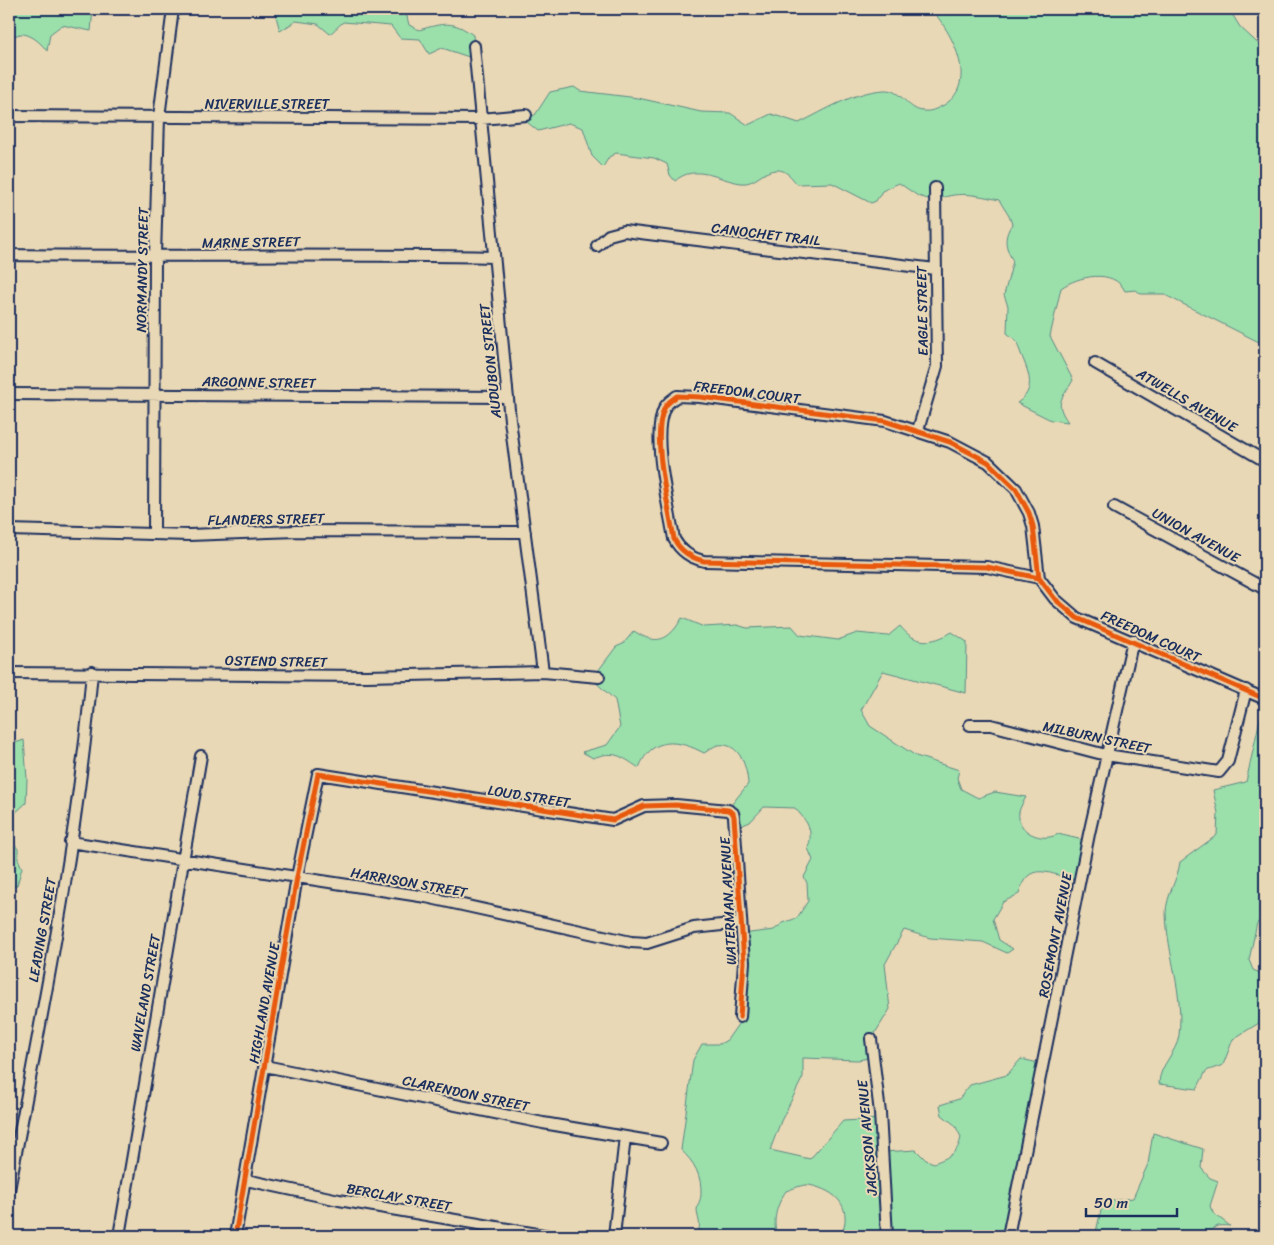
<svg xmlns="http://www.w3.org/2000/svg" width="1274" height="1245" viewBox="0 0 1274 1245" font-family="Sriracha,sans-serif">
  <rect width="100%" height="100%" fill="#e9d8b5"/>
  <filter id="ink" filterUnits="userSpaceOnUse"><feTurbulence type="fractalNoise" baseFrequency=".02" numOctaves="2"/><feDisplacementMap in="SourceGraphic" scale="10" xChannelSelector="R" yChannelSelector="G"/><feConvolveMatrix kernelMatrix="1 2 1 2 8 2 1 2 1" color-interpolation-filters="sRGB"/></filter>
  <g filter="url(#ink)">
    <path fill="#9be0ab" stroke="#5b8884" d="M9,9h84l-2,22 -29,-6 -12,9 -3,17c-5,-7 -16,-18 -27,-17 -4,1 -8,3 -11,4z
      M274,9h131l4,16 10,5c24,-7 34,-10 54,5l2,24 -33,-11 -13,6 -9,-15 -20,-1 -9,-12 -48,-4 -13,12 -12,-10 -22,-3 -16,10z
      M931,9h298l11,18 25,23v295l-102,-51h-22l-5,-4 -11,1c-11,-23 -47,-15 -64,-3l-11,48 23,44c-10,19 -20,21 -5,42l-17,-2 -34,-17c26,-17 4,-41 0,-62l-10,-8 1,-27 -4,-11 9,-34c-8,-14 -10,-23 -1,-37l-3,-8 -10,-16c-22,-5 -43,-10 -64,1l-17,-5 -19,-13 -17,8 -6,10 -5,2 -39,-20 -35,1c-5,-6 -11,-15 -21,-14 -13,0 -21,15 -35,13 -22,-3 -46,-20 -66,-2l-5,-6 -3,-11 -13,-6 -38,-5 -7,4 -6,10 -11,-11 -9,-28 -14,-5 -31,8 -16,-13 13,-3 15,-23 24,-5 6,4 58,7 63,14 29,1 18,12 23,-11 28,9c27,-13 54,-31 85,-33 18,-1 23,20 39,21 8,1 13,-2 21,-6 36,-22 7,-74 -13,-96z
      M682,618l22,9 33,-2 10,3 45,-2 8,9 38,5 19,-7 31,3 12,-10c15,19 32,18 52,6l15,10 -1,51 -83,-22 -22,39 9,16 46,30 43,14 -2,8 4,11 17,9 17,-6 31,5c-2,4 -6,10 -7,15 -3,21 24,31 39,22l29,7 -10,40c-26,-7 -50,-22 -58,13l-16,8 -10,17 6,21 14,9 -6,4 -24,-11 -53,-4 -26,-8 -19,34 5,45 -18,29 2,19 -16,3 -55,-2v19l-22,44 -11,29 40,9 33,-38 37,-2 3,33 33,-2 10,10 8,3c15,-6 24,-9 27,-26l-6,-12 -13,-10 -2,-10 19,-6 11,-14 37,-10 14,-16 22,5 -35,172h-167c12,-28 -3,-45 -32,-51 -6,-1 -17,4 -23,6 -9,13 -14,29 -9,45h-80c5,-14 1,-14 0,-26 0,-5 4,-10 4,-15 1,-20 -7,-33 -20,-45l12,-90 9,-16h18l7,-4 14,-20 1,-86 32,-4 9,-7 14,-5 11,-17 -1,-18 -3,-6 9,-17 -5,-12c6,-19 -1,-26 -13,-40l-31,-1 -14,15 -14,6 -8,-19 20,-25c-1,-17 -8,-42 -30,-39 -5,1 -10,6 -14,8 -26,-14 -53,-17 -65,15 -18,-12 -25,-18 -46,-10l-11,-6 25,-7 13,-18 -5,-27 -23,-21 24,-32 7,-3 11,-13c22,15 35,10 48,-13z
      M1264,701l1,216 -8,6 -8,37 4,10 12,5 -6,48 -26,16 -10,26 -17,6 -9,18 -38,-5c0,-19 18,-31 20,-49 5,-41 -12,-81 -13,-122 0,-17 12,-34 14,-51l37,-27 1,-22 -5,-23 33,-8z
      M24,740l3,39 -1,24 -14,13 -3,10v-81z
      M9,836l9,13v10l4,9 -5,17 -8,4z
      M1153,1133l50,16 -2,19 9,10 8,3 -8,25 3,7 17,13c-11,-1 -17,-1 -23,10h-112l8,-34 30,-4 15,-34z"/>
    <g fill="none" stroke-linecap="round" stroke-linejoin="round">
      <defs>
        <path id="minor" d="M474,46l36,374 33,252
          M9,116l472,3 45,-4
          M597,246l12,-11 15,-4 311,38
          M9,255c162,2 323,-1 485,2
          M1095,363l170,98
          M9,394l499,3
          M918,430l19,-64 -2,-178
          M1114,507l151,82
          M9,530l180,5 108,-4 228,1
          M154,533l1,-277 4,-139 14,-108
          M1039,578l-52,-11 -283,-6c-13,-3 -23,-9 -30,-22 -5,-32 -23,-102 -10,-130 2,-6 8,-9 13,-13l23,1 185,24 65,21 38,20 28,27 13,24 4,13 6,52 16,21 22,19 188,81
          M9,673l358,3 176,-4 56,5
          M970,725h21l115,30 113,17 9,-11 18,-71
          M70,842l356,55 205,45 16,1 47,-15 46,-5
          M871,1039l9,74 7,123
          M265,1066l278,57 118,20
          M246,1180l93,20 210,36
          M9,1190c32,-172 68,-344 83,-518
          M119,1236l82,-480
          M235,1236l62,-359 21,-103 295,46 31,-14 32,-1 52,5 5,3 1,4 10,145 -4,55
          M614,1236l11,-99
          M1008,1236l81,-402 44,-194"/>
      </defs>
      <use href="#minor" stroke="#1b2f5e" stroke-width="14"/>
      <use href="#minor" stroke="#e9d8b5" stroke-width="10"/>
      <defs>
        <path id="cycleway" d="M1039,578l-52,-11 -283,-6c-13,-3 -23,-9 -30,-22 -5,-32 -23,-102 -10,-130 2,-6 8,-9 13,-13l23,1 185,24 65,21 38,20 28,27 13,24 4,13 6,52 16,21 22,19 188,81
          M235,1236l62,-359 21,-103 295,46 31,-14 32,-1 52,5 5,3 1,4 10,145 -4,55"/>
      </defs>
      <use href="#cycleway" stroke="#e9d8b5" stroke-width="8"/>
      <use href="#cycleway" stroke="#e8590c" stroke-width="5"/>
    </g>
  </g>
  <g text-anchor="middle" stroke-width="4" stroke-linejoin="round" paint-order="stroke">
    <g font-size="14" fill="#1b2f5e" stroke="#e9d8b5">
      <text x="267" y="109">NIVERVILLE STREET</text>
      <text transform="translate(766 234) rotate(7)" y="5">CANOCHET TRAIL</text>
      <text transform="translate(251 242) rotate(-1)" y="5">MARNE STREET</text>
      <text transform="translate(142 270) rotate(-89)" y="5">NORMANDY STREET</text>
      <text transform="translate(922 311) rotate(-91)" y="5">EAGLE STREET</text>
      <text transform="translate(490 361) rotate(-96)" y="5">AUDUBON STREET</text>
      <text transform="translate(259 382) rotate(1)" y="5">ARGONNE STREET</text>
      <text transform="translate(747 392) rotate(7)" y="5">FREEDOM COURT</text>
      <text transform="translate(1187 400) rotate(30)" y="5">ATWELLS AVENUE</text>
      <text transform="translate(266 519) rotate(-1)" y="5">FLANDERS STREET</text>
      <text transform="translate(1196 535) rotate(29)" y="5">UNION AVENUE</text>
      <text transform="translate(1151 636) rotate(24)" y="5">FREEDOM COURT</text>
      <text transform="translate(276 661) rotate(1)" y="5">OSTEND STREET</text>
      <text transform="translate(1097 737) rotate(12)" y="5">MILBURN STREET</text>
      <text transform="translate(529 796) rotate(9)" y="5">LOUD STREET</text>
      <text transform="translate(409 882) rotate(10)" y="5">HARRISON STREET</text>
      <text transform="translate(728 901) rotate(-93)" y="5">WATERMAN AVENUE</text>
      <text transform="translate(42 930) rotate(-80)" y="5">LEADING STREET</text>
      <text transform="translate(1055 935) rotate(-79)" y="5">ROSEMONT AVENUE</text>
      <text transform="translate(145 993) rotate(-80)" y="5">WAVELAND STREET</text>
      <text transform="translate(264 1003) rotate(-80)" y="5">HIGHLAND AVENUE</text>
      <text transform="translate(466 1093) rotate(12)" y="5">CLARENDON STREET</text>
      <text transform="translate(867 1138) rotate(-95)" y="5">JACKSON AVENUE</text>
      <text transform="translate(399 1197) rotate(10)" y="5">BERCLAY STREET</text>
    </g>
  </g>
  <rect width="1274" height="1245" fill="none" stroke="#e9d8b5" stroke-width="30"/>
  <rect x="15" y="15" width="1244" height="1215" fill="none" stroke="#1b2f5e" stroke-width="2" filter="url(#ink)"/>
  <path d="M1086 1208v8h91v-8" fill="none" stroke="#1b2f5e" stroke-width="2.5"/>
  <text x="1094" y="1208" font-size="15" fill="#1b2f5e" stroke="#e9d8b5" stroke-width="4" paint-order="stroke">50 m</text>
</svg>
